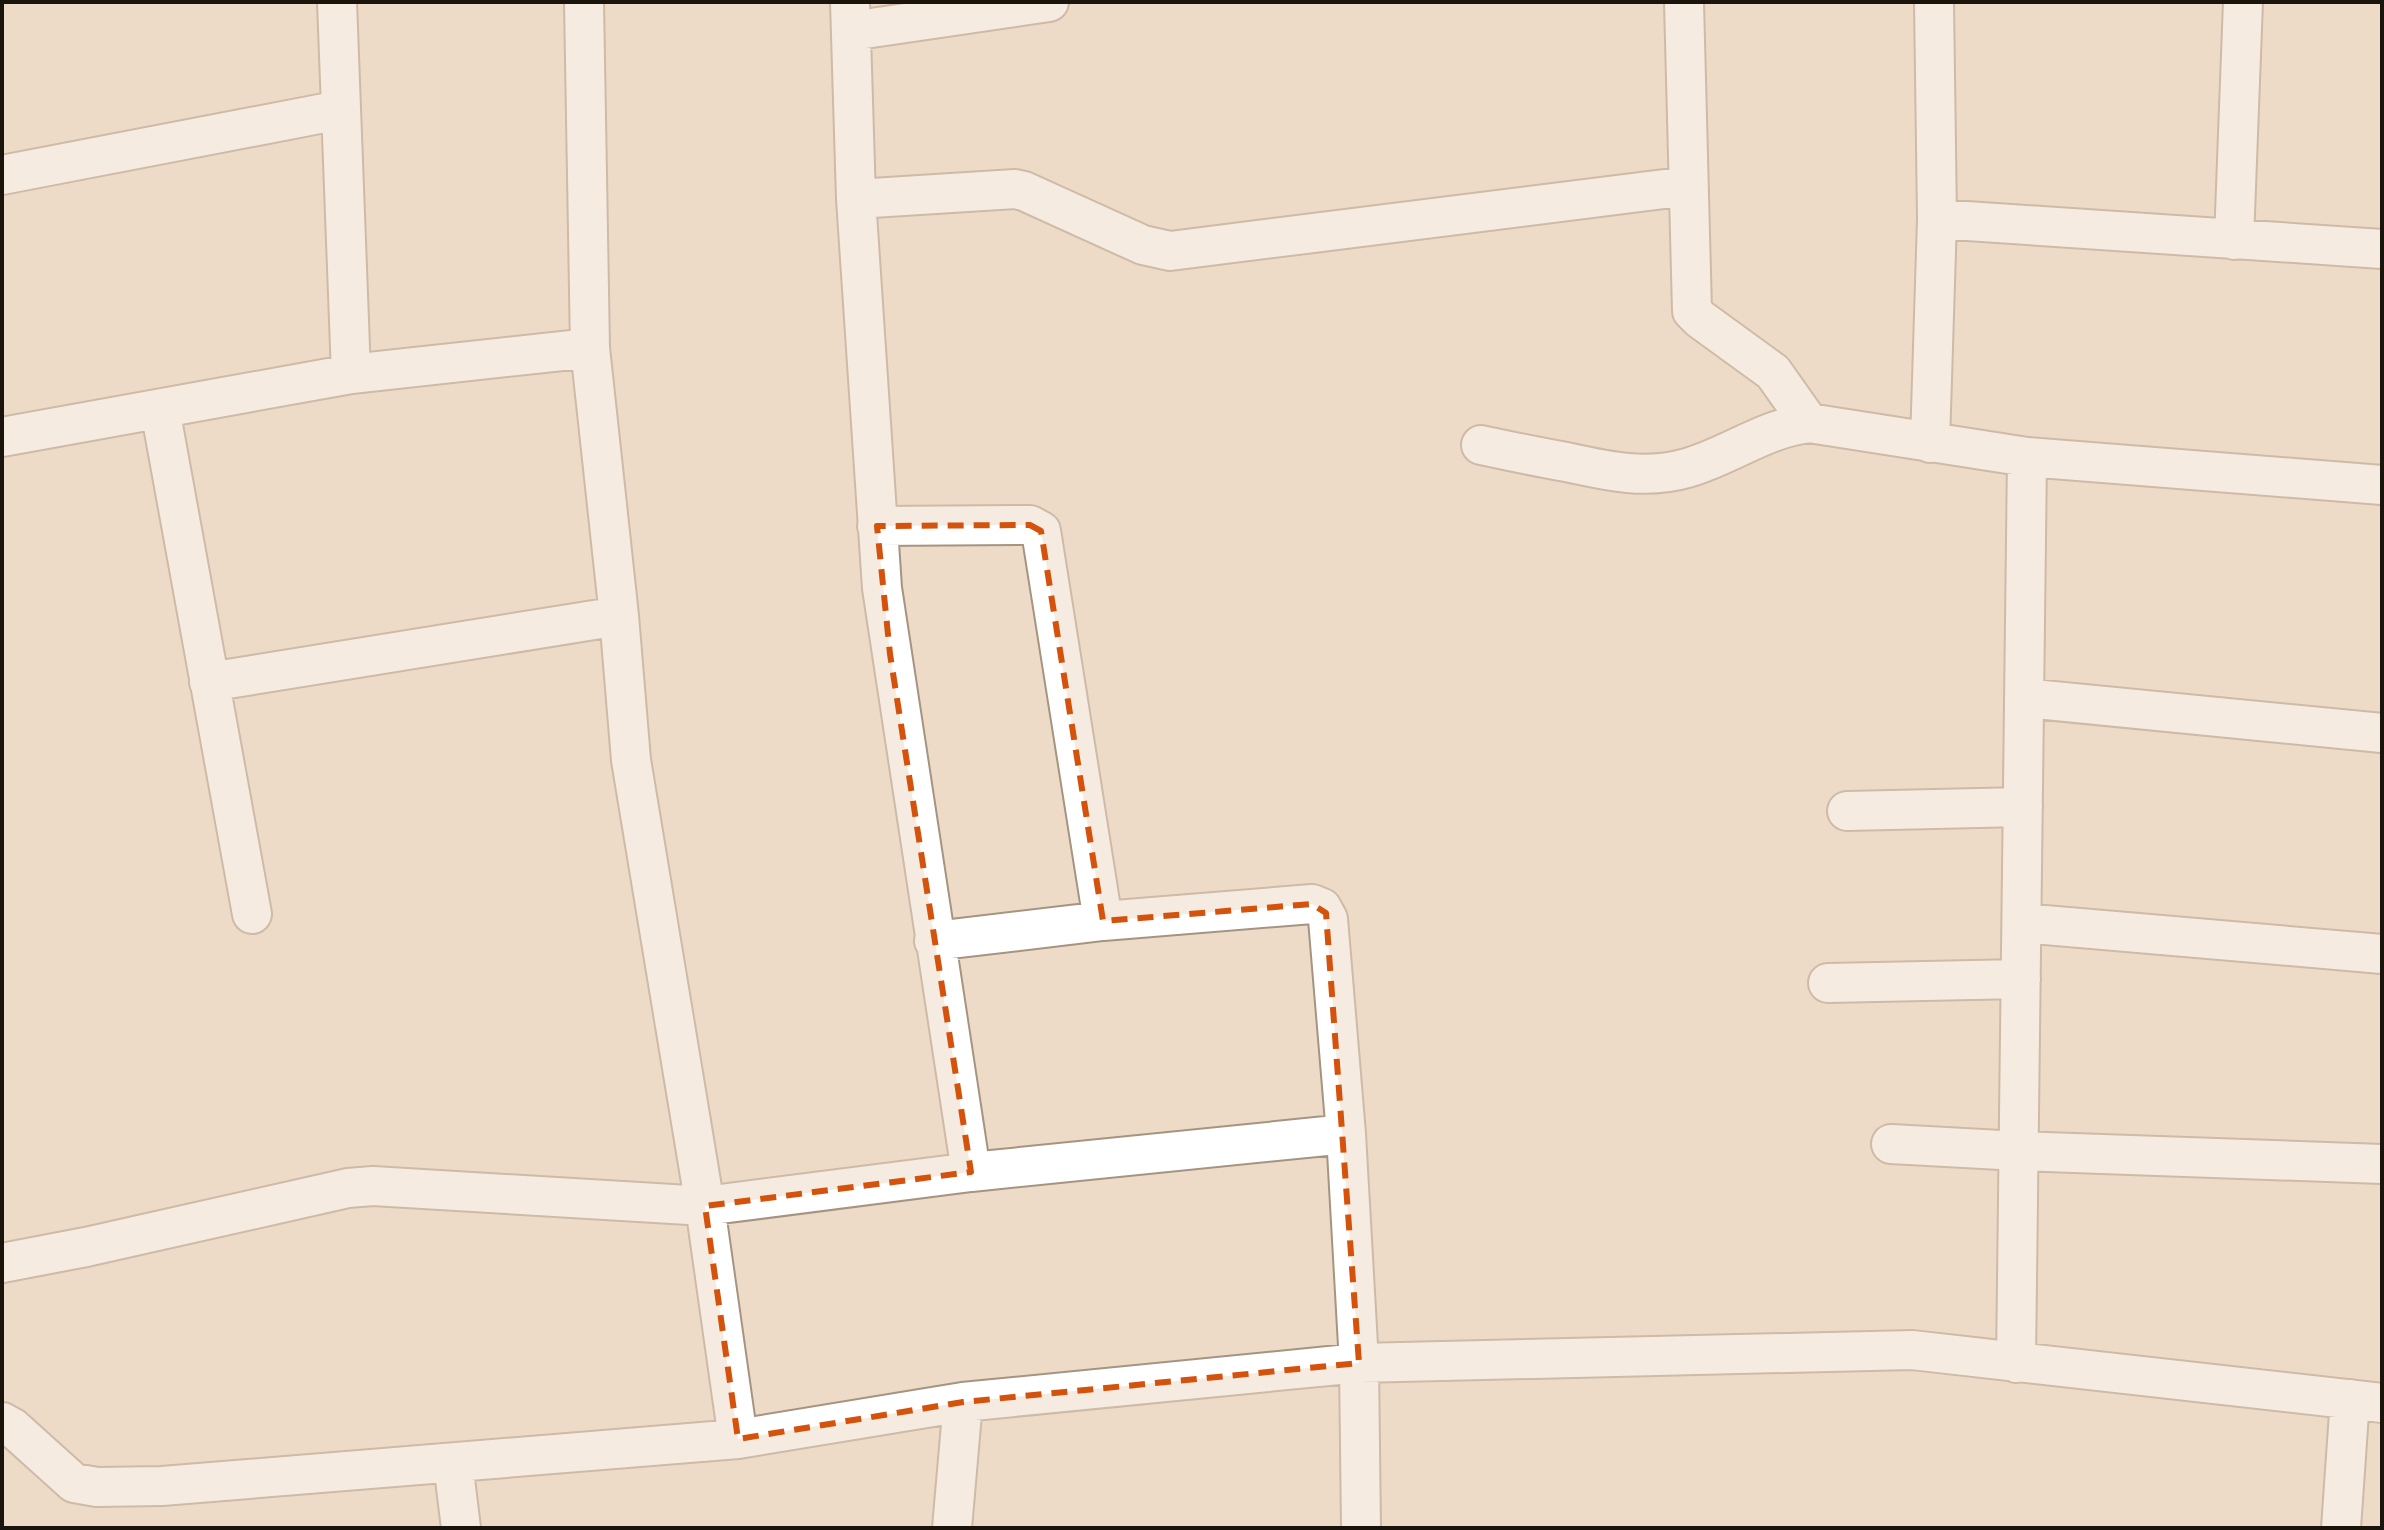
<svg xmlns="http://www.w3.org/2000/svg" width="2384" height="1530" viewBox="0 0 2384 1530" font-family="Poppins,sans-serif">
  <rect width="100%" height="100%" fill="#eedbc7"/>
  <g fill="none" stroke-linecap="round" stroke-linejoin="round">
    <defs>
      <path id="minor" d="M337,2l14,372
        M584,2l6,346 29,268 12,144 74,446 33,233
        M850,2l6,197 26,389 89,584
        M1684,2l8,309 8,8 73,53 36,51
        M851,31l198,-29
        M2,175l338,-65
        M856,199l159,-10 9,2 119,54 27,6 518,-65
        M1937,219l445,30
        M2234,240l9,-238
        M160,409l92,505
        M2,437l349,-63 239,-26
        M1930,443l7,-224 -3,-217
        M1481,445c28,6 56,12 85,17 41,9 80,18 121,6 42,-12 78,-40 122,-45l218,34 355,28
        M877,526l153,-1 11,6 62,390
        M209,682l410,-66
        M2024,698l358,35
        M1847,811l176,-4
        M2022,923l360,31
        M1828,983l193,-4
        M1891,1144l128,7 363,13
        M2,1263l84,-16 262,-59 25,-2 332,20 266,-34 375,-38
        M2016,1363l11,-906
        M2,1422l11,6 61,55 23,4 65,-1 576,-47 225,-37 396,-39 -13,-229 -18,-215 -6,-11 -10,-4 -209,17 -169,20
        M453,1463l8,65
        M952,1528l11,-126
        M1361,1528l-2,-165 553,-13 470,53
        M2341,1528l9,-129"/>
    </defs>
    <use href="#minor" stroke="#a59481" stroke-width="42"/>
    <use href="#minor" stroke="#fff" stroke-width="38"/>
  </g>
  <path d="M0 0H2384V1530H0ZM1030,525l11,6 62,390 209,-17 14,9 33,450 -396,39 -225,37 -33,-233 266,-34 -81,-518 -13,-128z" fill="#eedbc7" fill-opacity=".55" fill-rule="evenodd"/>
  <path fill="none" stroke="#d4520c" stroke-width="6" stroke-dasharray="16 10" stroke-linejoin="round" d="M1030,525l11,6 62,390 209,-17 14,9 33,450 -396,39 -225,37 -33,-233 266,-34 -81,-518 -13,-128z"/>
  <rect width="2384" height="1530" fill="none" stroke="#1b140d" stroke-width="8"/>
</svg>
